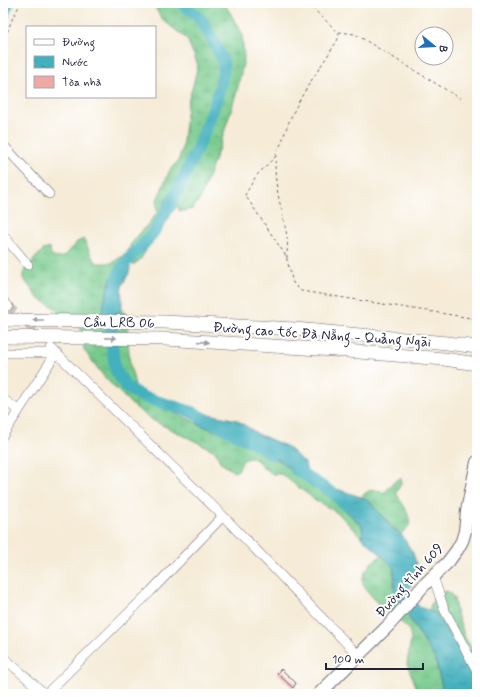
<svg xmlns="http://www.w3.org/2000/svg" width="480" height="697" viewBox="0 0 480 697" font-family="Mynerve,sans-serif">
  <defs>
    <pattern id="wetland-marsh" width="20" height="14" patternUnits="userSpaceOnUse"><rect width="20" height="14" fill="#77ca8c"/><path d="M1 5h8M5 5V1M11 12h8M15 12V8" fill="none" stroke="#67ad7a"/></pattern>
    <pattern id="water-ripples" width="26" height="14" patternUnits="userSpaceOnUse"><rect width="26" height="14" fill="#42b0bd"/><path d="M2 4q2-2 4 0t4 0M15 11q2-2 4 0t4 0" fill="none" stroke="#378f9b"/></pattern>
    <pattern id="building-hatch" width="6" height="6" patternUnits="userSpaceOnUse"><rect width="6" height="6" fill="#efa9a5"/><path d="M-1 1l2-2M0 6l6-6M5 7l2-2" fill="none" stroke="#cd918f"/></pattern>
  </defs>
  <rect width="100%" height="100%" fill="#fff"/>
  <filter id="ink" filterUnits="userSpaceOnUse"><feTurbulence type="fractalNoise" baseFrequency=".025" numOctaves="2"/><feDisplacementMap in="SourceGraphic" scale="8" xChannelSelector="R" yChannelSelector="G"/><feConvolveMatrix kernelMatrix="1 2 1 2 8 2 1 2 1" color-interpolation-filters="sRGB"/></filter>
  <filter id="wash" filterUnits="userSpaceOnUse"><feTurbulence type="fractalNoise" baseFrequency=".012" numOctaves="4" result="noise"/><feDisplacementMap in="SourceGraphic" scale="16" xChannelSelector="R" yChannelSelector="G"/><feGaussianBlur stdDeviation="0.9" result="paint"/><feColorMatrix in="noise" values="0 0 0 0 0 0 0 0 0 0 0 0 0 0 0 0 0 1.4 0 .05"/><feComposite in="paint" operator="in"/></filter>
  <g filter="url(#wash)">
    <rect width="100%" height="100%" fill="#f5ebd7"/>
    <path fill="url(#wetland-marsh)" stroke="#4c7664" d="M152,3h72l18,30 2,26 -7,32 -17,54 -20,54 -8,10 -8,2h-5l-1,-6 -22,29 -16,26 -7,5 -4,-2 -9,4 -14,27 -1,8 13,11 4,-5 4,8 4,49 5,20 8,12 -7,-2 74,34 35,8 88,61 29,28 1,9 -3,1 -21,-22 -25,-15 -33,-25h-8l-11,-7 -2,-4 -5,-4 -6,-1 -6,2 -5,10 -4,2 -13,-9 -6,-12 -63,-31 -22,-17 -25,-25 -21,-28 -3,-22 -21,-8 -1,-7 -7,-7 -14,-8 -15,-20v-4l3,-6 17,-18 7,-2 1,8 6,2 8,-2 12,-14 7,-3 7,16 6,8h15l15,-10 4,-9 27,-32 -1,-2v-10l13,-30 8,-9 4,-11 5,-45 5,-16 6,-24 -11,-26 -24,-19z
      M401,478v6l-5,9c8,13 12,17 14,32l-9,9c-15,-11 -25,-28 -40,-37 10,-10 12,-6 24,-5l10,-11z
      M381,556c3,3 10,6 12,10 6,13 -4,28 7,37l35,56 9,35h-25l-12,-30 4,-25 -2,-10 -34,-29 -11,-13 -2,-6 3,-9 6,-9z
      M446,591l5,3 3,5 2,12 9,26 12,21v30l-13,-31 -30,-45 -5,-1c3,-11 6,-17 17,-20z"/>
    <path fill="url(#water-ripples)" stroke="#32697c" d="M129,263c4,10 -5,15 -7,24 -2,10 3,17 -3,26h-17c3,-13 6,-38 18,-46 2,-2 6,-3 9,-4z
      M199,412l38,8 21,14 28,12 19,17 3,14v4l-63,-44 -35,-8 -12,-5 -3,-9z
      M337,489l24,8 9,5 23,27 8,5 12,19 3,9 1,9 -3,9 -5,10 10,17 15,5 30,45 13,31v6h-33l-9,-35 -35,-56c-10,-8 -3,-23 -7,-35 -1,-5 -27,-26 -33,-32l3,-1 -1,-9 -29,-28v-5z"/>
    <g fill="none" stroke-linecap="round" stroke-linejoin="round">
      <path stroke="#42b0bd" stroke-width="7" d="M3,23l8,-20"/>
      <path stroke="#42b0bd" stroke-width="12" d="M117,279c4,-18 22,-28 33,-42 20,-24 79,-147 73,-176 -1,-4 -18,-35 -21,-40 -5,-7 -14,-12 -21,-18
        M113,297l-3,11 1,30 4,31 11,18 17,10 46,14 69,34 13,9
        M295,469l38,24 12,11"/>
    </g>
    <g id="blocks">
      <path fill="url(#building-hatch)" d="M281,669l15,14 -3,5 -16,-15z"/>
    </g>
  </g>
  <g filter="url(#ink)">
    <use href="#blocks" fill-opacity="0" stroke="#6c6872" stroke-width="1"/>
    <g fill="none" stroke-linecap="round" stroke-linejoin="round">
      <path stroke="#cbc3b8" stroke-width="9" stroke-dasharray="9 4.5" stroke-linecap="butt" d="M8,306l34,32"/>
      <defs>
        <path id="minor" d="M3,145l46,49
          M3,235l25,30
          M3,301l5,5
          M51,348l172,168 135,139
          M3,353h53
          M3,399l15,11
          M3,435l53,-82
          M433,576l11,33 33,62
          M3,657l42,37
          M46,694l105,-103 72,-75"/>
        <path id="major" d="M319,694l70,-69 36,-41 23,-22 9,-12 5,-9 3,-10 2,-20 10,-49"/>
        <path id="highway" d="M3,320l162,2 130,7 152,14 30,4
          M3,337l162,2 169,11 110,9 33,5"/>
      </defs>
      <use href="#minor" stroke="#6c6872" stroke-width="10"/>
      <use href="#major" stroke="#6c6872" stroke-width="14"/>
      <use href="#highway" stroke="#6c6872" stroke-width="14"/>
      <path stroke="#6c6872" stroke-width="1" stroke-dasharray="3 3" stroke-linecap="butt" d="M339,32l16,2 106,65
        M3,43l10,-26 8,-14
        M276,156l-20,20 -11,19 41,61 7,27 8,8 176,28
        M287,258c0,-7 1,-15 0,-21 -4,-27 -15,-54 -11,-81 0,-6 4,-9 6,-14 10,-37 35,-69 55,-101l2,-5 -1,-4 -31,-29"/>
      <use href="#minor" stroke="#fff" stroke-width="9"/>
      <use href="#major" stroke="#fff" stroke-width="12"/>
      <use href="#highway" stroke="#fff" stroke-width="13"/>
    </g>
    <defs><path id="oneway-solid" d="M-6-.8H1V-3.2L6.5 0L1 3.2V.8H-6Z"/></defs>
    <g fill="#9c9ca7">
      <use href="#oneway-solid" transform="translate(38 320) rotate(180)"/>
      <use href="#oneway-solid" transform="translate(111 338) rotate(1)"/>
      <use href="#oneway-solid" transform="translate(204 342) rotate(4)"/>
    </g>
  </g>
  <g text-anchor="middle" stroke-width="4" stroke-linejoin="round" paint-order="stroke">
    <g font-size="14" fill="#22223b" stroke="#fff">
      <text transform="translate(119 322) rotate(1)" y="5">Cầu LRB 06</text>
      <text transform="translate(322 334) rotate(4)" y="5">Đường cao tốc Đà Nẵng - Quảng Ngãi</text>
      <text transform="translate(409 580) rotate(-48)" y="5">Đường tỉnh 609</text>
    </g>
  </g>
  <rect width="480" height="697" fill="none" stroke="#fff" stroke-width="16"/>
  <rect x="26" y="26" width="130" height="72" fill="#ffffff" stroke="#a7a7b1"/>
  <rect x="34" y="39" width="20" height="6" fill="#ffffff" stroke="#a7a7b1"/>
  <text x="62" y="46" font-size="12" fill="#22223b">Đường</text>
  <rect x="34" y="56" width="20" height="12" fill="url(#water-ripples)" stroke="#a7a7b1"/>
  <text x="62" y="66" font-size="12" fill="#22223b">Nước</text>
  <rect x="34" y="76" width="20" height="12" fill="#efa9a5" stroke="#a7a7b1"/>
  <text x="62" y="86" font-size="12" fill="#22223b">Tòa nhà</text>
  <g transform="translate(434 46) rotate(108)"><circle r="19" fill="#ffffff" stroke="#a7a7b1"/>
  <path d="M0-3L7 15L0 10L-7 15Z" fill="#1f6fb2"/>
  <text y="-6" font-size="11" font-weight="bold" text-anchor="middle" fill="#22223b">B</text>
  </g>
  <path d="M326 663v6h97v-6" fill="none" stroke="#22223b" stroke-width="2"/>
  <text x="332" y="663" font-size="12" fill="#22223b" stroke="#ffffff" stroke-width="3" paint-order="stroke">100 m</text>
</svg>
